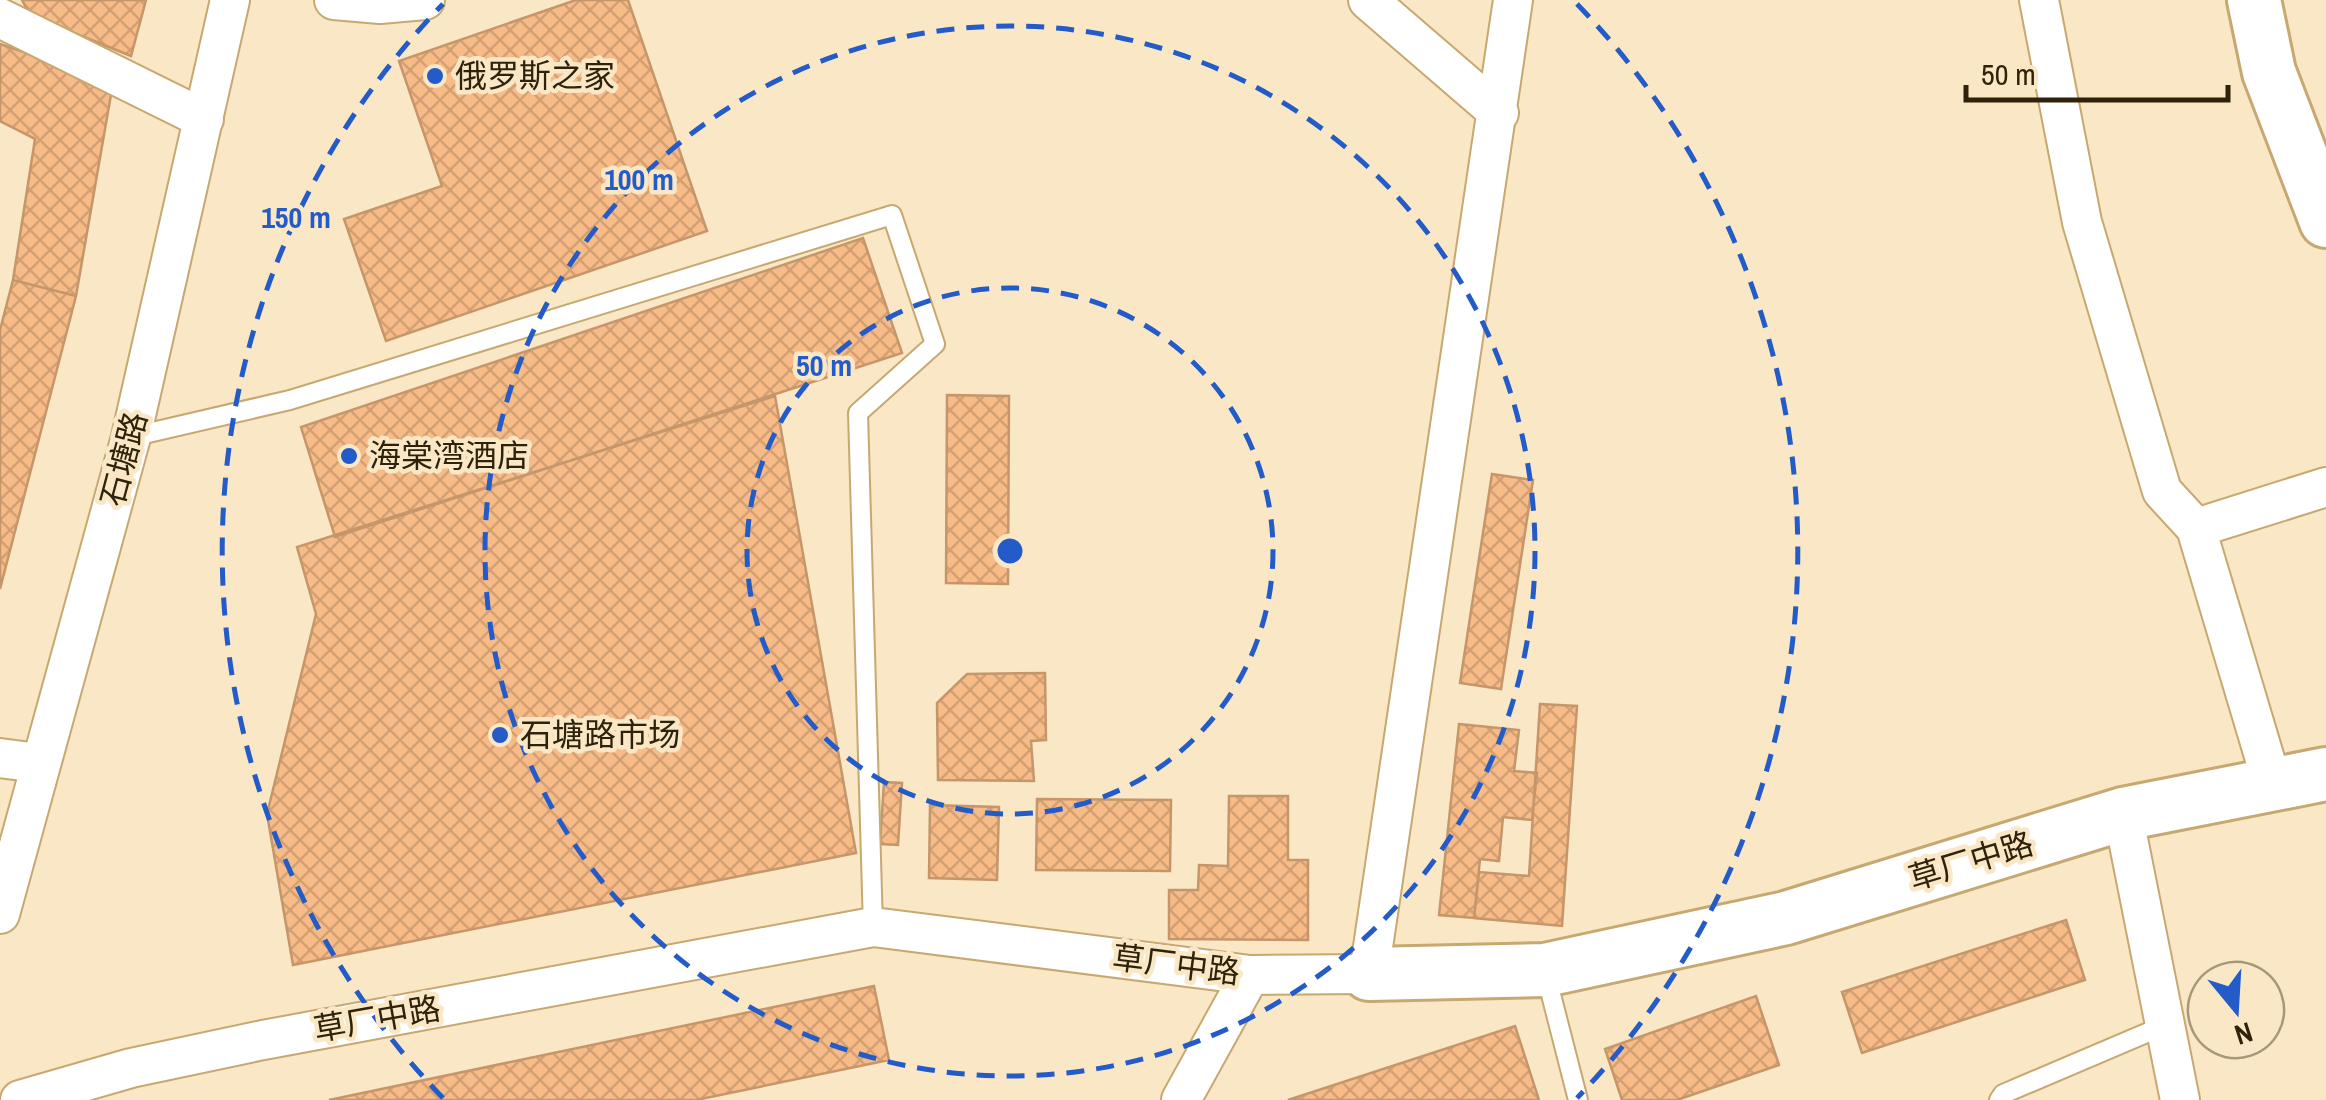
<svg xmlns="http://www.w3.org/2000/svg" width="2326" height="1100" viewBox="0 0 2326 1100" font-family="'Archivo Narrow','Noto Sans SC',sans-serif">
  <defs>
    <pattern id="building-cross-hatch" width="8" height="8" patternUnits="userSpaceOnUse" patternTransform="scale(2.5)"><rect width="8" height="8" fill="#f7bb87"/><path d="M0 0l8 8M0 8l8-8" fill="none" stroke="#d4a073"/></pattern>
  </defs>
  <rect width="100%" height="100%" fill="#fae7c5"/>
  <path fill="url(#building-cross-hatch)" stroke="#c6966b" stroke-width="2.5" d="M22,0h124l-15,56 -101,-41z
    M576,0h52l79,231 -321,110 -42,-122 98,-33 -43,-125z
    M0,44l113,39 -37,213 -63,-16 22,-141 -35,-18z
    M863,238l39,115 -567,184 -34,-110z
    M13,280l63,16 -76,293v-259z
    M947,395l62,1 -1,188 -62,-1z
    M775,396l81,457 -563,112 -26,-151 49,-200 -19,-67z
    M1492,474l41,6 -32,209 -41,-6z
    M1045,673l1,67 -15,1 3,40 -96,-1 -1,-77 30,-29z
    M1540,704l37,2 -15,220 -88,-8 5,-46 50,4z
    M1459,724l60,6 -5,41 23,2 -5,47 -29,-3 -4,44 -19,-2 -6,59 -35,-3z
    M884,782l18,1 -4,62 -18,-1z
    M1229,796h59v64h20v80l-139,-1v-49h29l1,-25 29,1z
    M1037,799l134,1 -1,71 -134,-1z
    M930,805l69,2 -2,73 -68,-2z
    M2066,920l19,60 -223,73 -20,-61z
    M874,986l15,74 -193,40h-367z
    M1756,996l23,69 -102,35h-55l-17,-51z
    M1515,1026l24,74h-251z"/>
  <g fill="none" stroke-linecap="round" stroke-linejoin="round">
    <defs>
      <path id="lane" d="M131,437l159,-37 602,-185 43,129 -77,69 15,514
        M1546,975l32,125
        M1999,1100l4,-6 160,-68"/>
      <path id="street" d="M334,0l46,4 45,-4
        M1368,0l131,113
        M2039,0l43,222 80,269 34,37 77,258
        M0,18l204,101
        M2196,528l130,-41
        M0,758l38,5
        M2123,814l57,286
        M0,914l131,-477 99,-437
        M20,1100l111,-32 132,-28 610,-113 377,48 119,-1 144,-974
        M1181,1100l69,-125"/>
      <path id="secondary" d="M2254,0l15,72 57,149
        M1369,974l176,-4 241,-52 337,-104 203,-40"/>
    </defs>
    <use href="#lane" stroke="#c7a870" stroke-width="22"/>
    <use href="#street" stroke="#c7a870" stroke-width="42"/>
    <use href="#secondary" stroke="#c7a870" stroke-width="58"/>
    <use href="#lane" stroke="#fff" stroke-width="18"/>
    <use href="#street" stroke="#fff" stroke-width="38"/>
    <use href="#secondary" stroke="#fff" stroke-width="52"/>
  </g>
  <g fill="none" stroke="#235bc8" stroke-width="5" stroke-dasharray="18 12">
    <circle cx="1010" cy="551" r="263"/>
    <circle cx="1010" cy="551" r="525"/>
    <path d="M443 1098A788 788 0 0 1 443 4M1577 4A788 788 0 0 1 1577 1098"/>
  </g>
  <g fill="#235bc8" stroke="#fae7c5" stroke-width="4">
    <circle cx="435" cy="76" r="10"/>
    <circle cx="349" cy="456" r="10"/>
    <circle cx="500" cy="735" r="10"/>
  </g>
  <g text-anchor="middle" stroke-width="9" stroke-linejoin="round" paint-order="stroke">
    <g font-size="32" fill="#2e220b" stroke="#fae7c5" text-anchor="start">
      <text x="455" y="87">俄罗斯之家</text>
      <text x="369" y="467">海棠湾酒店</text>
      <text x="520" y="746">石塘路市场</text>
    </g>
    <g font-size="32" fill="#2e220b" stroke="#fae7c5">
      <text transform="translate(124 459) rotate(-75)" y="11">石塘路</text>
      <text transform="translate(1971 861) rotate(-17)" y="11">草厂中路</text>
      <text transform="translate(1176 965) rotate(7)" y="11">草厂中路</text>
      <text transform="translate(377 1019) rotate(-10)" y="11">草厂中路</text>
    </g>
  </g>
  <circle cx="1010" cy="551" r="15" fill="#235bc8" stroke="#fae7c5" stroke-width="5"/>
  <g font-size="30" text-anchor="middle" font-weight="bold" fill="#235bc8" stroke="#fae7c5" stroke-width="9" stroke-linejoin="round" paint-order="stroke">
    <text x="639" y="190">100 m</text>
    <text x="296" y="228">150 m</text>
    <text x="824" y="376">50 m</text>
  </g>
  <g transform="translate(2236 1010) rotate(162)"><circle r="48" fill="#fae7c5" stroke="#a8987b" stroke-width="2.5"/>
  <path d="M0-8L18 38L0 25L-18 38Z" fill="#235bc8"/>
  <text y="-15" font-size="28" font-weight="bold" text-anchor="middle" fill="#2e220b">N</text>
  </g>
  <path d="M1966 85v15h262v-15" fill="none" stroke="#2e220b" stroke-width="5"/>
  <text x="1981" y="85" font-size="30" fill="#2e220b" stroke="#fae7c5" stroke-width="8" paint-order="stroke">50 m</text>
</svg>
